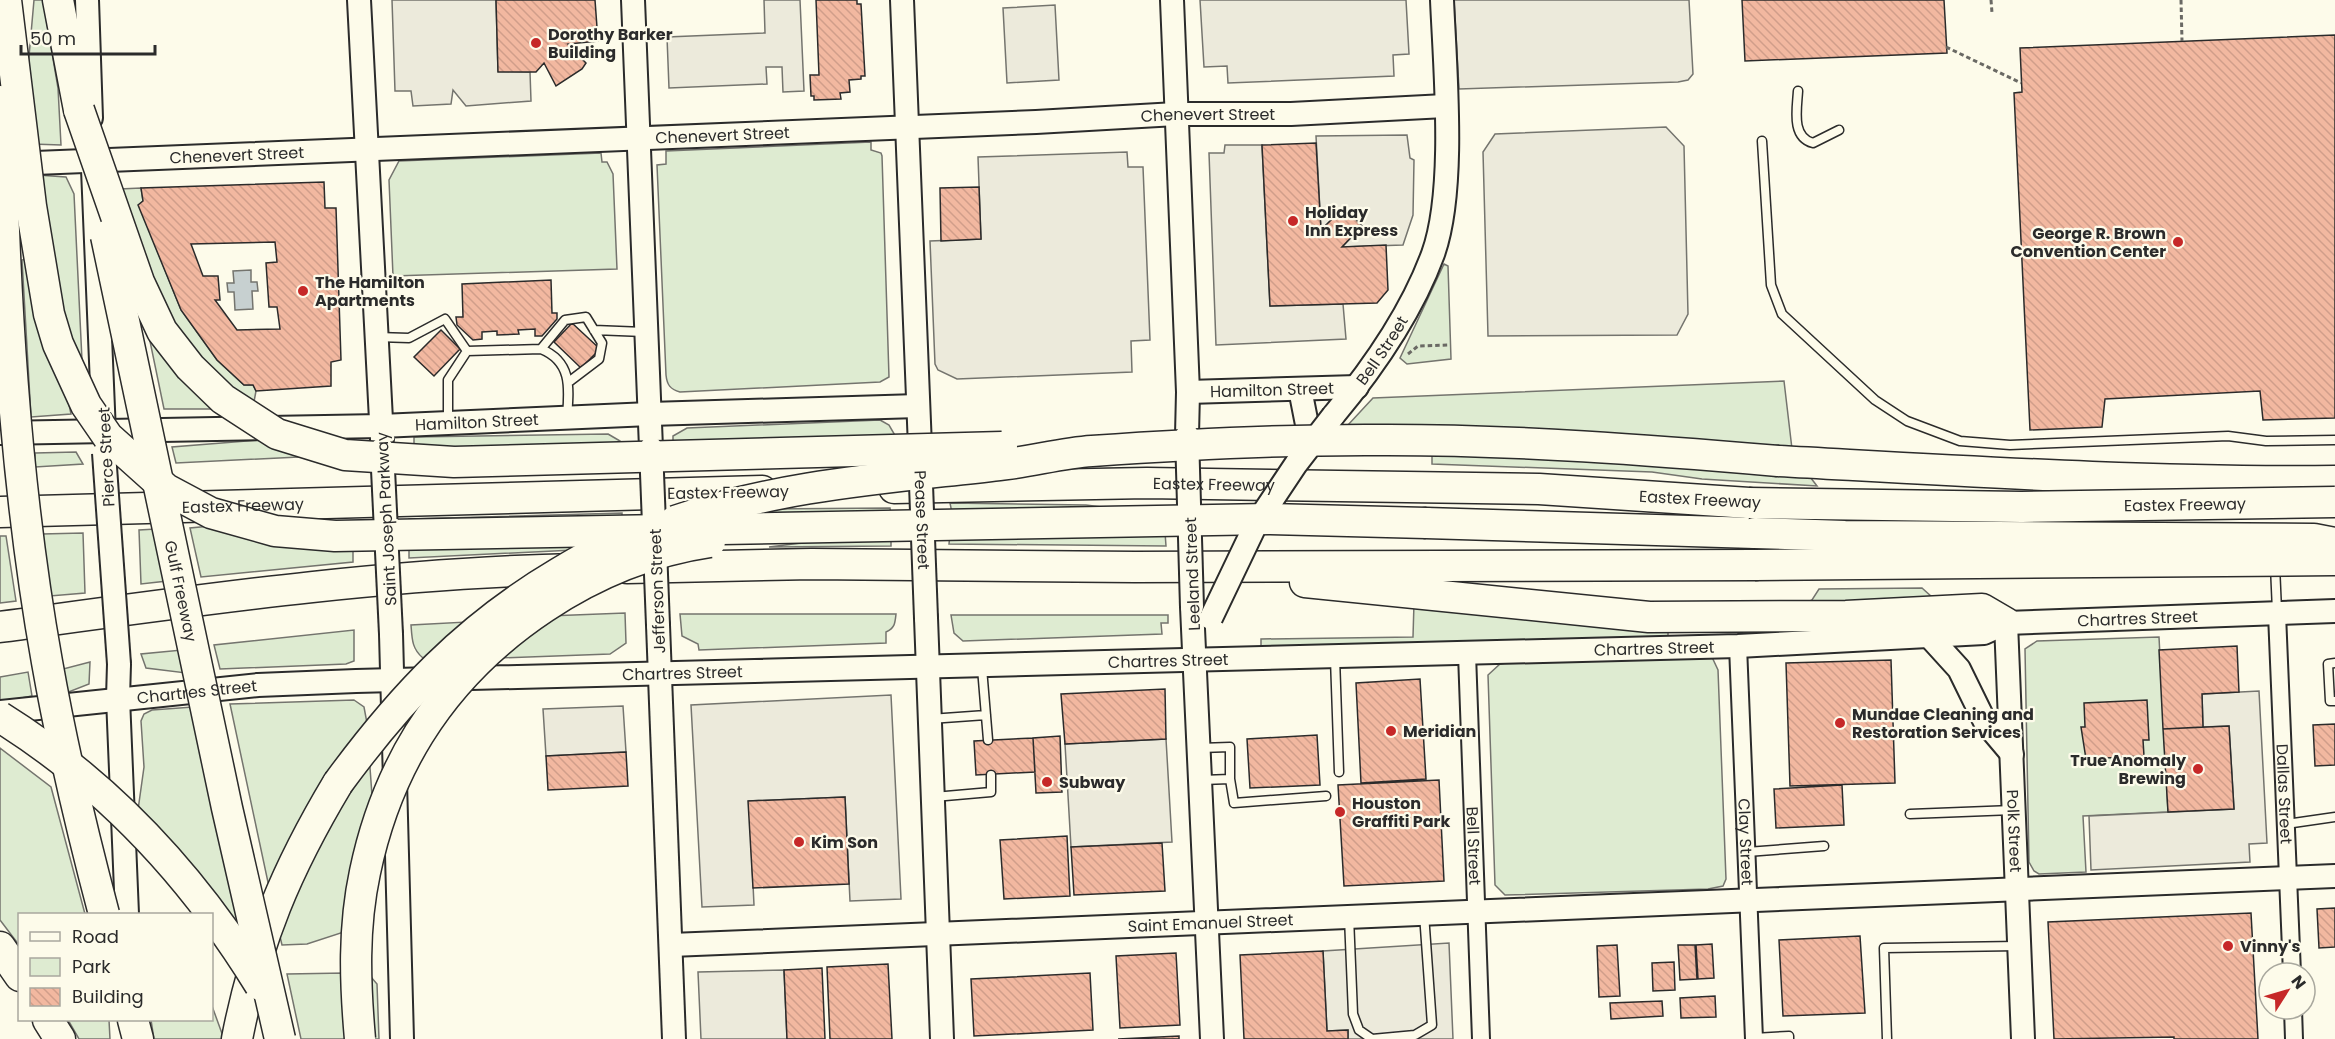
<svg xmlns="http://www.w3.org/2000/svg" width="2335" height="1039" viewBox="0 0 2335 1039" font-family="Poppins,sans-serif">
  <defs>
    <pattern id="building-back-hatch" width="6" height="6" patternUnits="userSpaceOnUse" patternTransform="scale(1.5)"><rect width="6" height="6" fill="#f2b8a0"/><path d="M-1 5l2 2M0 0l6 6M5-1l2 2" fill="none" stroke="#d09e8a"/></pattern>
  </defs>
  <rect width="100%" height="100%" fill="#fdfbea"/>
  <path fill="#deebd1" stroke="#74746e" stroke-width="1.5" d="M34,0h9l15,88 3,57 -29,-1 -6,-54z
    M871,142v8l10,3 1,3 7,221 -9,5 -200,10c-10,-3 -13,-7 -14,-17l-9,-210 9,-1v-13z
    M601,153l1,9h5l6,12 4,95 -224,7 -4,-96 10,-19z
    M37,175l29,2 8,17 9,187 -24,-65z
    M141,188l2,13 -4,4 42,105 36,50 27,25h9l3,6 -3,16 -53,-42 -50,-79 -30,-97z
    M26,259l41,136 4,19 -40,3 -9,-157z
    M1444,264l4,2 3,93 -44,5 -7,-6z
    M146,322l76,87h-58z
    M1784,381l8,68 -445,-23 26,-28z
    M880,420l9,5 7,12 -223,7v-8l14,-8z
    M608,434l12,7v4l-168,4 -38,-2v-10z
    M272,439l47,17 -143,7 -4,-16z
    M1432,449l372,20 13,17 -115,-7 -50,-7 -220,-8z
    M76,452l7,12 -48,3v-14z
    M950,503l136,2 55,7 -189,1z
    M890,508l1,7 -196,6 58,-12z
    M622,513v8l-215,8 2,-10z
    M211,526l142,22v14l-152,15 -11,-49z
    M156,529l11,52 -26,3 -2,-54z
    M1165,532l1,14 -217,-2 1,-10z
    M83,533l2,60 -35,3 -8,-62z
    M0,536h6l10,65 -16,2z
    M891,536v10l-122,1 64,-8z
    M585,544l-11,6 -165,8v-10z
    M1922,588l11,10 -137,10 16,-8 7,-11z
    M1414,603l254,23v12l-407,9v-8l152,-2z
    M625,613l1,30 -16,11 -111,4 49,-42z
    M680,614h216c-1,9 -1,14 -10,18v11l-187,7 -1,-6 -16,-8z
    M951,615h217v8h-7l1,11 -199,7 -9,-8z
    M466,622l-43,36c-11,-9 -11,-19 -12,-33z
    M354,630v31l-8,3 -126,5 -6,-24z
    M2159,637l9,175 -85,4 3,56 -47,2 -5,-3 -5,-9 -4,-213 12,-8z
    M182,650l4,23 -40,-5 -5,-14z
    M1711,655l7,15 8,209 -3,7 -15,3 -203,6 -10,-10 -7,-210 12,-11 11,-2z
    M90,662l-1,22 -23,9 -3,-24z
    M28,672l4,24 -32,6v-25z
    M354,700l10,7 3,16 -98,164 -39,-183z
    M193,707l52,230 -107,-127 6,-43 -3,-46 3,-7 8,-4z
    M0,748l51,39 34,127h-65l-1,31 -19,-25z
    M369,754l4,55 -26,122 -40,13 -25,1 -5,-21z
    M345,973l2,66h-46l-14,-65z
    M371,977l6,7 2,55h-10z
    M212,1006l12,33h-70l-3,-19h61z
    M68,1020h41l1,19h-31z"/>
  <path fill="#eceadb" stroke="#74746e" stroke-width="1.5" d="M392,0h104l2,71 32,1 1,29 -65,5 -13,-16 -2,14 -38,2 -2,-15h-16z
    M764,0h36l4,91 -21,1 -1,-25h-16l1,17 -98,4 -2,-51 98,-4z
    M1200,0h206l3,54 -16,1 1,21 -166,7 -1,-17 -23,1z
    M1454,0h235l4,74 -5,6 -10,2 -219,7z
    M1055,5l4,75 -52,3 -4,-75z
    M1666,127l18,19 4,168 -11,21 -189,1 -5,-184 12,-18z
    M1407,135l3,23 4,2 -1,55 -10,30 -61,2 20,-21 -18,-18 -23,22 -5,-94z
    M1225,145h37l8,161 73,-2 3,35 -130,6 -7,-192h15z
    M1127,152l1,15h15l7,173 -19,1 1,31 -175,7 -19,-9 -3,-6 -5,-123 51,-2 -3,-82z
    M2259,691l8,152 -18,1 1,18 -159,8 -2,-54 145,-7 -5,-83 -26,1 -1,-33z
    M891,695l10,204 -51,2 -5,-104 -96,4 5,104 -52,2 -11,-202z
    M623,706l3,46 -80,4 -3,-47z
    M1166,739l6,103 -101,5 -6,-103z
    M1449,943l4,96h-105v-9l-21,1 -4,-80z
    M784,970l3,69h-86l-3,-67z"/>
  <path fill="#c7d0d0" stroke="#74746e" stroke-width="1.5" d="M251,270v12h6l1,9h-6l1,18 -18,1 -1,-18h-6l-1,-9h7l-1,-12z"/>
  <path fill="url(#building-back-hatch)" stroke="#2b2b2b" stroke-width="1.5" fill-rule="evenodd" d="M496,0h99l3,41 -30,3 18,19 -4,6 -26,17 -12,-23 -8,9h-38z
    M816,0h41v4h4l4,72h-4v3l-12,1 1,12 -10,1 1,6 -27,1v-4h-3l-1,-21h9z
    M1742,0h202l3,53 -202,8z
    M2335,35v383l-72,2 -3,-29 -155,8 -3,28 -72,3 -16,-337 8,-1 -2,-44z
    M1316,143l5,87 23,-23 18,19 -20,21 44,-2 2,45 -11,13 -107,3 -8,-161z
    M324,182l1,26h11l5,152 -10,2v24l-75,5 -3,-6h-9l-27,-25 -36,-50 -43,-105 5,-4 -2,-13zM275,242l2,20 -11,1 3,44h8l3,22 -43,1 -22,-30h5l-2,-24h-15l-12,-32z
    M979,187l2,52 -40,2 -1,-53z
    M551,280l1,33h5v6l-15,17h-7v-7l-17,1 1,4 -22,1v-4l-15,1v7l-9,1 -16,-15 -1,-8h7l-1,-33z
    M572,323l28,26 -19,19 -27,-26z
    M441,330l19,19 -26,27 -20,-19z
    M2237,646l2,46 -37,2 1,33 -40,2 -4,-79z
    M1891,660l4,123 -105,3 -4,-123z
    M1420,679l6,100 -65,4 -5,-100z
    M1165,689l1,50 -101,5 -4,-50z
    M2147,700l2,40h-6l1,16 -58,3 -5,-32h4l-1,-24z
    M2335,724v41l-20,1 -2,-41z
    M2229,726l5,83 -66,3 -5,-83z
    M1317,735l3,50 -70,3 -3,-49z
    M1060,736l2,56 -26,1 -3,-55z
    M1033,738l2,34 -59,3 -2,-34z
    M626,752l2,34 -80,4 -2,-34z
    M1439,780l5,101 -100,5 -6,-101z
    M1842,785l2,40 -68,3 -2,-39z
    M845,797l4,87 -96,4 -5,-87z
    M1067,836l3,60 -66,3 -4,-59z
    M1162,843l3,48 -91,4 -3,-48z
    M2335,908v39l-16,1 -2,-39z
    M2251,913l7,126h-84v-2l-120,2 -6,-117z
    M1860,936l5,77 -82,3 -4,-76z
    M1712,944l2,34 -16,1 -2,-34z
    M1617,945l3,51 -21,1 -2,-51z
    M1678,945h17l2,34 -17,1z
    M1323,951l4,80 21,-1v9h-104l-4,-84z
    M1176,953l4,72 -60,3 -4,-72z
    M1674,962l1,28 -22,1 -1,-28z
    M888,964l4,75h-62l-3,-72z
    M822,968l3,71h-38l-3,-69z
    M1090,973l3,57 -119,6 -3,-57z
    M1715,996l1,21 -35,1 -1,-20z
    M1662,1001l1,15 -52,3 -1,-16z
    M1179,1036v3h-61z"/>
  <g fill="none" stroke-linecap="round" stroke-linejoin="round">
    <defs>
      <path id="lane" d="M1798,91c-1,18 -7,46 15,52l26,-13
        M1762,141l9,144 11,29 93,86 32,21 53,20 50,4 218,-9 38,5 69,-1
        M594,330l50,2
        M377,337l32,1 36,-19 22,32 74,-2c32,13 28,41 26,68
        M541,349l24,-29 21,-3 16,26 -3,16 -29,22
        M448,423v-43l19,-29
        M2275,566l2,45
        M1335,658l4,114
        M2335,663l-7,1 2,37h5
        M982,668l6,72
        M930,719l56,-4
        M1200,748l30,-1v32l-28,1
        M1230,779l4,24 92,-7
        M934,797l57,-5v-17
        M1910,814l103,-4
        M2286,824l49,-7
        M1747,852l77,-6
        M1349,917l4,97 6,16 13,9 43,-4 17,-10 -8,-111
        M1754,1038l35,-2v3
        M1887,1039l-3,-91 134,-2"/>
      <g id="street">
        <path id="s1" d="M2277,614l15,359"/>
        <path id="s2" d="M1738,646l16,393"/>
        <path id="s3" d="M1467,654l14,385"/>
        <path d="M2293,1009l1,30"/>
      </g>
      <g id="secondary">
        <path d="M87,0l4,118"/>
        <path d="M359,0l23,439"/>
        <path d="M633,0l18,448"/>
        <path d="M902,0l18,447"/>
        <path d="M1172,0l16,392 -1,43"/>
        <path id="s4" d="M11,164l1025,-42 140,-8h115l154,-8"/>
        <path d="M93,169l11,264"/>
        <path d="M1300,389l11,56"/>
        <path id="s5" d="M1188,392l169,-5"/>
        <path id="s6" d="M1333,416c40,-48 78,-102 100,-162 23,-64 12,-184 9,-254"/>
        <path id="s7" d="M0,433l381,-7 269,-12 268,-8"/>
        <path d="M1192,607l20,432"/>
        <path d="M926,618l16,421"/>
        <path id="s8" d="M2006,623l17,416"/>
        <path d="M658,625l16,414"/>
        <path d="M391,634l11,405"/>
        <path d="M1929,636l30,33 26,53 27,32"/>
        <path d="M119,664l-1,34 9,216"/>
        <path id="s9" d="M0,712l258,-27 98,-4 1382,-35 246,-13 22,-10 329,-12"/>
        <path id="s10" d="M671,945l1664,-69"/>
      </g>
      <g id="highway">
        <path d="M58,0l21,110"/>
        <path d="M1778,461c186,10 371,22 557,20"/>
        <path id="s11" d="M894,488l253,-5 392,6 210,14"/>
        <path id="s12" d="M0,512l762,-21"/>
        <path d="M1426,523l329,10"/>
        <path d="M627,568l185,-4 323,3 620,-2"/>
        <path d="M1305,582l344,35 197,-1 136,-7 24,14"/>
        <path d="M0,627c192,-26 382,-54 576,-58"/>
        <path d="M0,947l20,29"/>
        <path d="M48,1020l12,19"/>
        <path d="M133,1020l5,19"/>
        <path d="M237,1039c19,-98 50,-171 101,-256"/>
      </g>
    </defs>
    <use href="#lane" stroke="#2b2b2b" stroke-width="11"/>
    <use href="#street" stroke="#2b2b2b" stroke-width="20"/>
    <use href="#secondary" stroke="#2b2b2b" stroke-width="26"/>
    <use href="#highway" stroke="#2b2b2b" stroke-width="33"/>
    <path stroke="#6a6964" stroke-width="3" stroke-dasharray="4.5 3" stroke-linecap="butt" d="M1991,0l1,13
      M2181,0l1,41
      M1946,47l75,36
      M1408,354l10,-8 31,-1"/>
    <use href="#lane" stroke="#fdfbea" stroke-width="8"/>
    <use href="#street" stroke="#fdfbea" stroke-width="16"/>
    <use href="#secondary" stroke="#fdfbea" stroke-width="22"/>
    <use href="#highway" stroke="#fdfbea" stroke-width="30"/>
    <defs>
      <g id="secondary-bridge">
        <path d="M1187,435l5,172"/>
        <path d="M651,448l7,177"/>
        <path d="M382,449l9,185"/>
        <path d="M104,453l15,211"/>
        <path id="s13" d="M920,458l6,160"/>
        <path d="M1211,618l45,-94 40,-60 37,-48"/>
      </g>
      <g id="highway-bridge">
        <path d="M6,0l25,206 18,108 9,30 28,61 22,32 58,52 45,24 64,18 60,5 934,-17 157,4"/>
        <path d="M0,101c4,187 14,377 47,561 15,85 35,169 57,252"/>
        <path d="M79,110l60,172 23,49 28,36 33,32 54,35 68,21 109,7 548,-15"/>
        <path id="s14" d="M106,236l121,572 53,231"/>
        <path id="s15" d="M1749,503l273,4 313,-5"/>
        <path d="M675,521c105,-36 214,-43 324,-56 31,-3 62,-12 93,-14 99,-7 198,-12 296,-11 130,0 261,10 390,21"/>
        <path d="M1755,533l90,3 469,3 21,4"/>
        <path d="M1755,565l580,-5"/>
        <path d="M0,717c109,68 193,159 260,268"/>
        <path d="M338,783c63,-86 128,-155 221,-210 23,-14 47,-28 73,-37"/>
        <path d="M360,1039c-5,-56 -7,-111 5,-167 10,-48 28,-96 54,-138 62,-99 175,-175 291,-192"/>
      </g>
    </defs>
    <use href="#secondary-bridge" stroke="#2b2b2b" stroke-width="26" stroke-linecap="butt"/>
    <use href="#highway-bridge" stroke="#2b2b2b" stroke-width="33" stroke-linecap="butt"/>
    <use href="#secondary-bridge" stroke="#fdfbea" stroke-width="22"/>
    <use href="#highway-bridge" stroke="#fdfbea" stroke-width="30"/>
  </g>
  <g fill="#c62828" stroke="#fdfbea" stroke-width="2">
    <circle cx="536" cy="43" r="6"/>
    <circle cx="1293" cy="221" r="6"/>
    <circle cx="2178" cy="242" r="6"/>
    <circle cx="303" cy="291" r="6"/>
    <circle cx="1840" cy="723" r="6"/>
    <circle cx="1391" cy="731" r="6"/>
    <circle cx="2198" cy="769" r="6"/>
    <circle cx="1047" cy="782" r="6"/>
    <circle cx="1340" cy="812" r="6"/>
    <circle cx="799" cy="842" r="6"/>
    <circle cx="2228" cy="946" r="6"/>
  </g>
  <g text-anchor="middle" stroke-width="4.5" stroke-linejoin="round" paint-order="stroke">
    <g font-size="16" font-weight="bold" fill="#2b2b2b" stroke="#fdfbea" text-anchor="start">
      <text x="548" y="40">Dorothy Barker<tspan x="548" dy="18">Building</tspan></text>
      <text x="1305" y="218">Holiday<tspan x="1305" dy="18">Inn Express</tspan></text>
      <text x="2166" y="239" text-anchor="end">George R. Brown<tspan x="2166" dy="18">Convention Center</tspan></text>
      <text x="315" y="288">The Hamilton<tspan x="315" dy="18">Apartments</tspan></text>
      <text x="1852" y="720">Mundae Cleaning and<tspan x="1852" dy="18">Restoration Services</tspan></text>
      <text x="1403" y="737">Meridian</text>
      <text x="2186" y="766" text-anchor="end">True Anomaly<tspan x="2186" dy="18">Brewing</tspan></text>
      <text x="1059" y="788">Subway</text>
      <text x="1352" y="809">Houston<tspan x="1352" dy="18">Graffiti Park</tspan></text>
      <text x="811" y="848">Kim Son</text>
      <text x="2240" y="952">Vinny's</text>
    </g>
    <g font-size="16" fill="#2b2b2b" stroke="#fdfbea">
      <text dy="6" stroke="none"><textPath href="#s4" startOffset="1198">Chenevert Street</textPath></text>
      <text dy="6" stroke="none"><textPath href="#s4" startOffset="712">Chenevert Street</textPath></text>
      <text dy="6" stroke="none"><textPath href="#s4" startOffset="226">Chenevert Street</textPath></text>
      <text dy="6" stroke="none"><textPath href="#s6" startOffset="82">Bell Street</textPath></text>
      <text dy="6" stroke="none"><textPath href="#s5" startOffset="84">Hamilton Street</textPath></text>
      <text dy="6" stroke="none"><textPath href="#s7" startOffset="477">Hamilton Street</textPath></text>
      <text transform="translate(106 457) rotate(-93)" y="6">Pierce Street</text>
      <text dy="6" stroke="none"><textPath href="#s11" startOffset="320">Eastex Freeway</textPath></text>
      <text transform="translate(728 492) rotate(-1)" y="6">Eastex Freeway</text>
      <text transform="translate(1700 499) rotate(3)" y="6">Eastex Freeway</text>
      <text dy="6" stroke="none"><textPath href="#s12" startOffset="243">Eastex Freeway</textPath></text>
      <text dy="6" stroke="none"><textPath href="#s15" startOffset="436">Eastex Freeway</textPath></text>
      <text transform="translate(386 519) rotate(-93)" y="6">Saint Joseph Parkway</text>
      <text dy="6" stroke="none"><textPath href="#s13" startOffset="62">Pease Street</textPath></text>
      <text transform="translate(1192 574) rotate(-92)" y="6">Leeland Street</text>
      <text dy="6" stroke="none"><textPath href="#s14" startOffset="363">Gulf Freeway</textPath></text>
      <text transform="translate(657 591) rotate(-92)" y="6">Jefferson Street</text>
      <text dy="6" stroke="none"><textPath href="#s9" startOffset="2142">Chartres Street</textPath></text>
      <text dy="6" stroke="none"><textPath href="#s9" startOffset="1656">Chartres Street</textPath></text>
      <text dy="6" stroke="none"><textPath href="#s9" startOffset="1170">Chartres Street</textPath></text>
      <text dy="6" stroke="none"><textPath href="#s9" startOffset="684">Chartres Street</textPath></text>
      <text dy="6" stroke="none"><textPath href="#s9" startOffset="198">Chartres Street</textPath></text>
      <text dy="6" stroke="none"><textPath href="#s1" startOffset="180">Dallas Street</textPath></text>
      <text dy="6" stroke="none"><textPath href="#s8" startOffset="208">Polk Street</textPath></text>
      <text dy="6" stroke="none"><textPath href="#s2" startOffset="196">Clay Street</textPath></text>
      <text dy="6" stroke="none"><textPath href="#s3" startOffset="192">Bell Street</textPath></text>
      <text dy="6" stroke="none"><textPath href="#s10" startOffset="540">Saint Emanuel Street</textPath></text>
    </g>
  </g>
  <rect x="18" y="913" width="195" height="108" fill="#fdfbea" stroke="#a9a89e" stroke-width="1.5"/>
  <rect x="30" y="932" width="30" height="9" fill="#fdfbea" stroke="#a9a89e" stroke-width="1.5"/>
  <text x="72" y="943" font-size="18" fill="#2b2b2b">Road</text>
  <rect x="30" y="958" width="30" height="18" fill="#deebd1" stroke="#a9a89e" stroke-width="1.5"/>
  <text x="72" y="973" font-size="18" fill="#2b2b2b">Park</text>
  <rect x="30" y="988" width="30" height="18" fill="url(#building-back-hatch)" stroke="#a9a89e" stroke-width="1.5"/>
  <text x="72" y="1003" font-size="18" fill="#2b2b2b">Building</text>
  <g transform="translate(2287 991) rotate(53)"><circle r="28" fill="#fdfbea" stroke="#a9a89e" stroke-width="1.5"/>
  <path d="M0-4.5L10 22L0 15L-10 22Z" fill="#c62828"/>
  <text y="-9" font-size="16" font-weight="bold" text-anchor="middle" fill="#2b2b2b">N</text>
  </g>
  <path d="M21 45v9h134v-9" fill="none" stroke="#2b2b2b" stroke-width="3"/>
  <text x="30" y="45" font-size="18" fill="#2b2b2b" stroke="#fdfbea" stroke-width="4.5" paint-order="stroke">50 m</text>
</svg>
